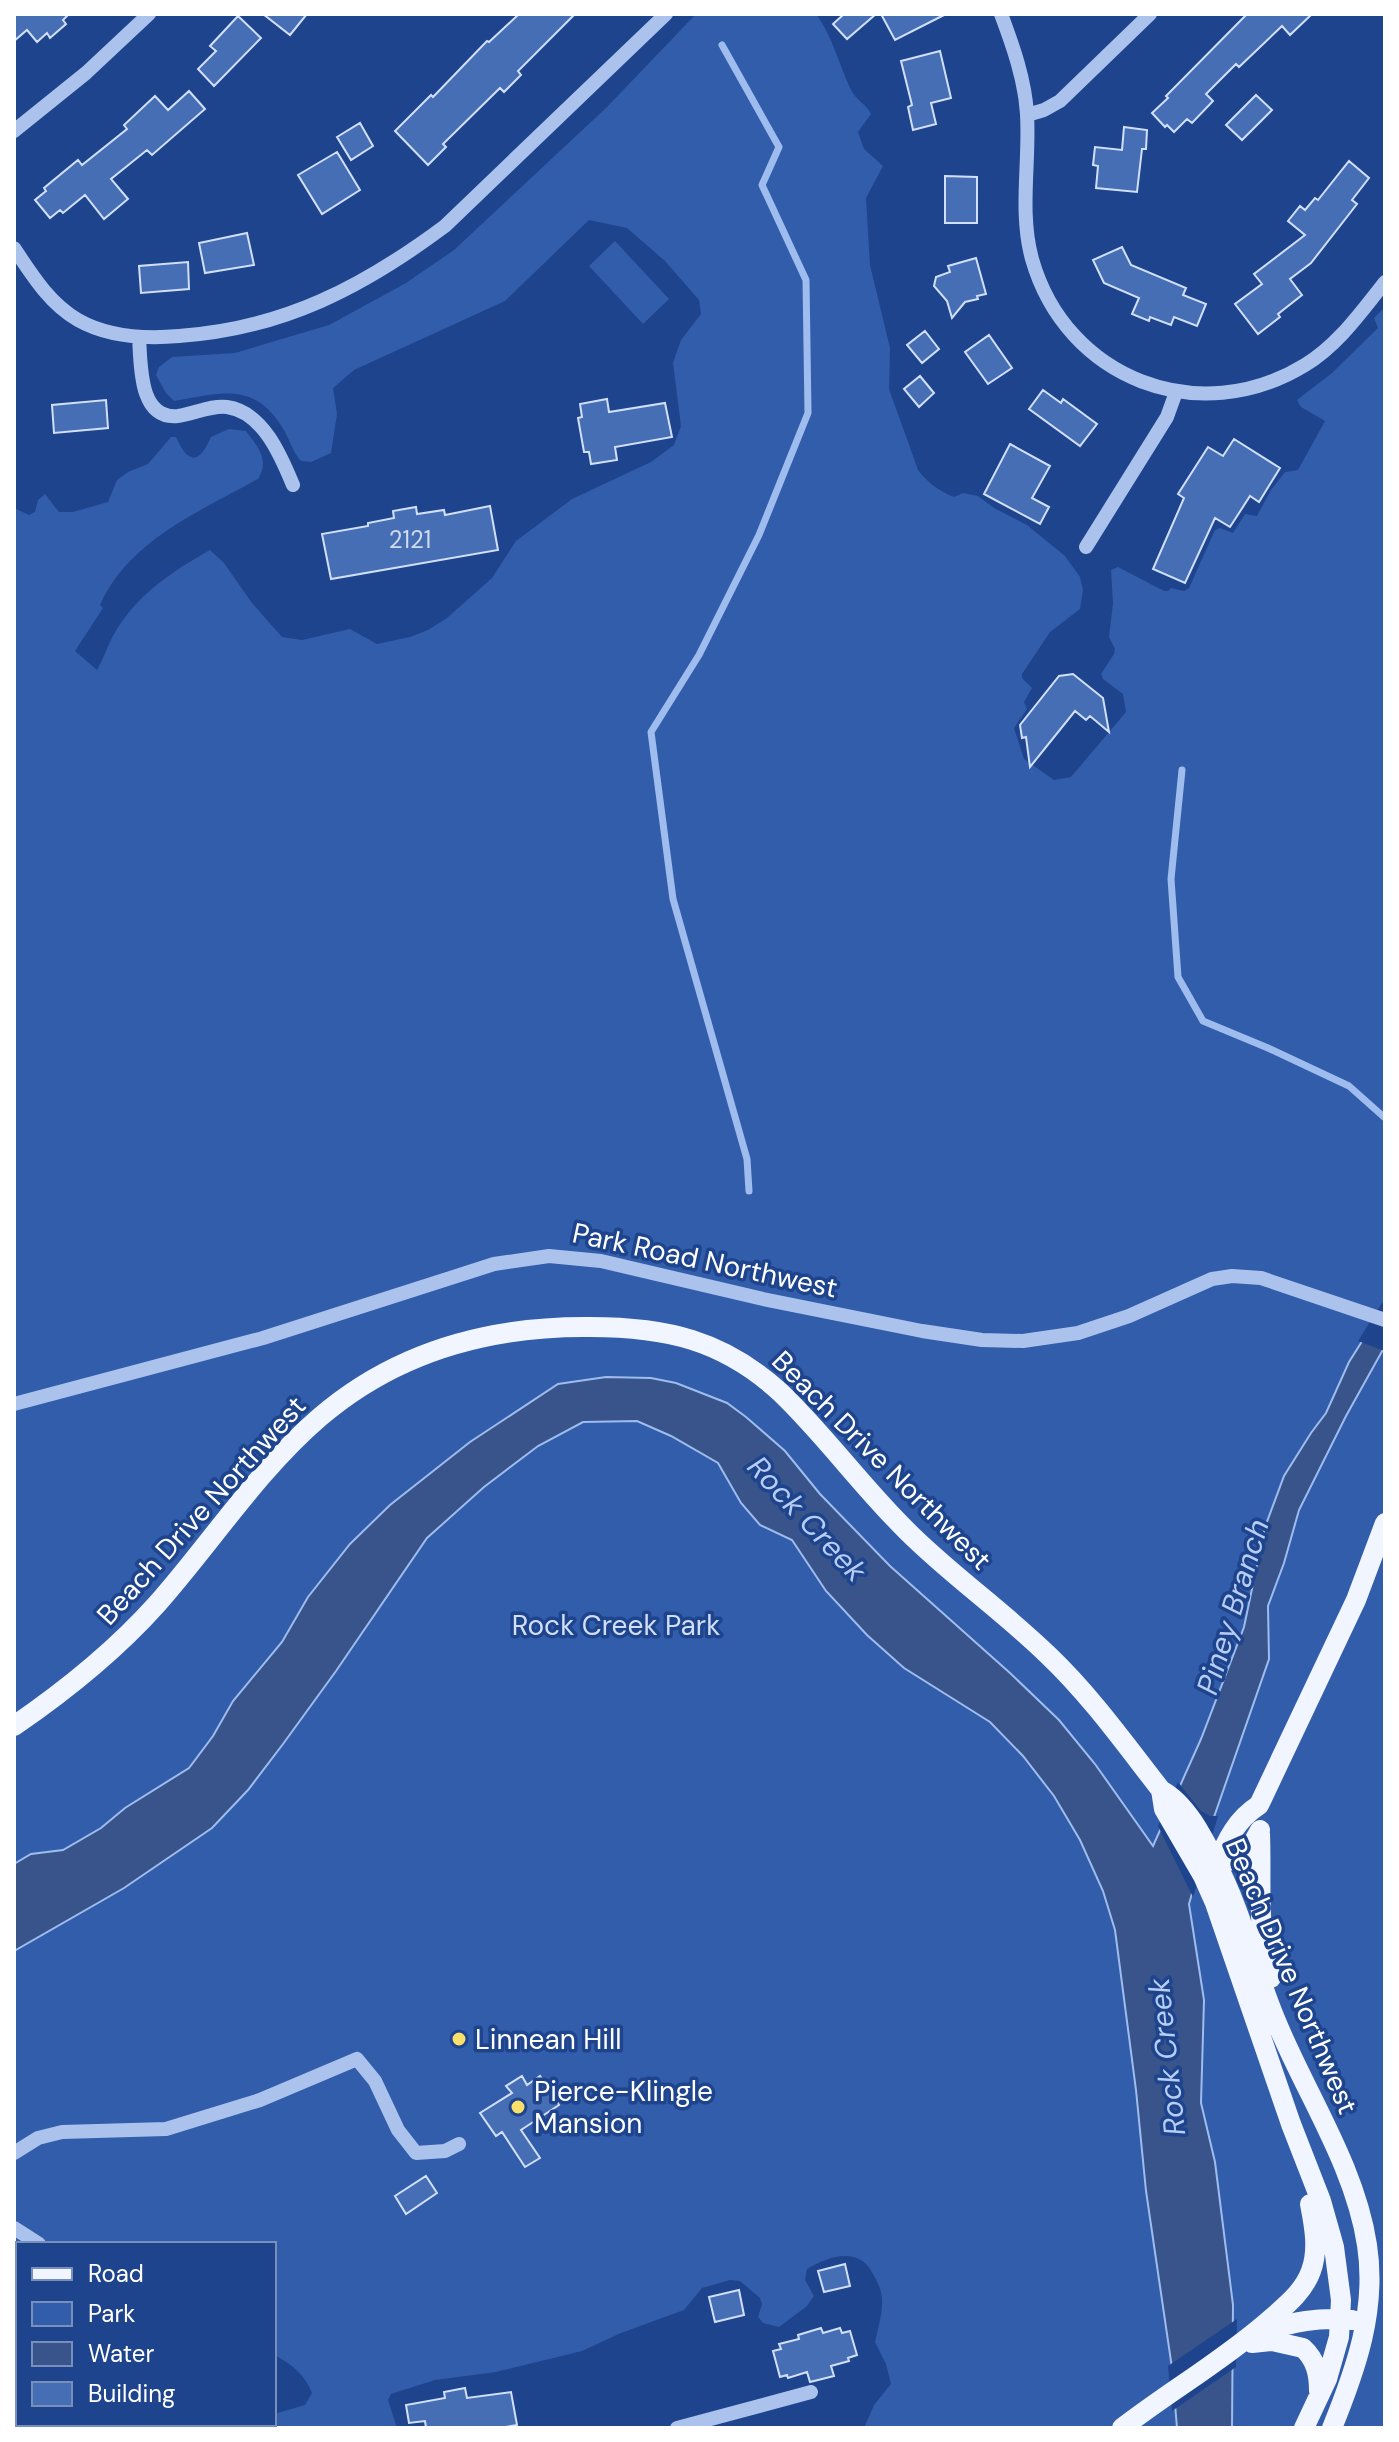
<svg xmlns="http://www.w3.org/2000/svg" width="1399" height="2442" viewBox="0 0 1399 2442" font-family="'DM Sans',sans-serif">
  <rect width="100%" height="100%" fill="#1e448d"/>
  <path fill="#315dab" d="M696,14h120c17,23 23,51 35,76 5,10 16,15 20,24l-13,18 6,17 19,17 -17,32 4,67 20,83 -1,41 29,81c10,13 21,21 36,27l9,-4 15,3 16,12 33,17 38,31 15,21 3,13 -3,19 -30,23 -28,42v4l10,10 -8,14 3,7 -13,19 10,31 30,21 17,-3 55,-65 -3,-18 -20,-15 -2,-5 13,-20 1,-5 -6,-12 4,-34 -2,-33 7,-3 46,24h4l3,-3 13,3 5,-3 26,-58 5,-2 13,5 12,-19 12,2 14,-26 14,-18 13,-2 27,-49 -24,-14 -4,-7 35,-27 46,-45 -4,-10 11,-11v2121h-521l10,-23 17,-21 -5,-20 -11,-22c3,-14 8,-29 7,-44 -1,-9 -5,-17 -9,-24 -14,-28 -44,-18 -66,-5l-2,11 9,16 -7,10 -28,21 -16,-4 -5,-6 4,-13 -2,-6 -20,-17 -10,-1 -28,8 -18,22 -63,23 -39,18 -86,21 -61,8 -44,14 -3,6 9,28h-144l2,-4h19v-10l31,-9 7,-12c-7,-18 -21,-30 -38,-38v-111h-256v69l-4,-6v-1799l15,7 6,-3 3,-12 7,-6 14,18h14l35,-10 9,-22 11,-8 20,-8 23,-27h5c12,27 23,28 35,0l18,-8 17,2c12,16 24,29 12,48 -59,33 -129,61 -158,126l3,3 -28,43 22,19c6,-10 10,-23 16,-34 21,-39 59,-65 97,-86l14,13 28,40 30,34 20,3 48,-11 27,15 33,-7 18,-7 19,-12 45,-40 24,-37 56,-42 79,-37 23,-17 7,-19 -8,-63 8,-23 20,-26 -2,-14 -34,-39 -38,-33 -38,-8 -84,81 -151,69 -21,18 4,26 -6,39 -20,9 -10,-1c-10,-11 -12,-25 -21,-37 -28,-43 -63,-30 -106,-23l-8,-8 -10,-18 3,-8 13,-10 63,-4 94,-28 77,-42 48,-33 153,-143z
    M615,241l54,58 -26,25 -54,-58z"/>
  <path fill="#38548a" stroke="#9fbcee" stroke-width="2" d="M1385,1305v41l-39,70 -47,94 -15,53 -16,43 1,53 -55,158 -25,87 15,96 -3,103 14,59 18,143 -1,123h-55l-5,-60 -26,-177 -10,-101 -21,-160 -12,-39 -23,-51 -26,-44 -31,-40 -33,-34 -86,-54 -37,-33 -41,-44 -34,-51 -32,-15 -19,-22 -23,-40 -47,-27 -34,-15 -54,1 -45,24 -54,41 -57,51 -91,133 -53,73 -35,46 -36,38 -88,60 -110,63v-87l17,-10 32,-4 38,-22 24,-20 64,-40 24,-32 20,-35 49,-59 26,-45 42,-53 40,-39 80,-63 88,-58 48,-7 45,1 25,5 51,20 19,14 39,34 35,43 70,72 120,107 49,47 36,44 58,82 48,-107 43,-112 21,-100 19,-51 27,-43 15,-20 23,-51z"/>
  <path fill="#1e448d" d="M1385,1301v50l-27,-10 24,-38z
    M1178,1782l23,29 9,5h8l-25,81 -35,-71z
    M1237,2319l-1,48 -64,44 -4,-45z"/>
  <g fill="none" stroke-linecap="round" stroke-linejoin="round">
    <path stroke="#9fbcee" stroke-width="7" d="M722,45l57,102 -17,38 44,95 2,133 -49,122 -60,120 -48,77 22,167 74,260 2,32
      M1182,770l-11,109 7,98 25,44 65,27 81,38 36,32"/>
  </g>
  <path fill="#466eb5" stroke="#d1dff9" stroke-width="2" d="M14,14h55l-6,6 3,4 -16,14 -3,-5 -10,9 -10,-12 -13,11z
    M263,14h44l-17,21z
    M519,14h56l-57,57 3,4 -17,17 -4,-4 -57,56 3,3 -18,18 -33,-34 36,-36 2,2 54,-56 2,1z
    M844,14h32l-29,25 -14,-15z
    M881,14h65l-51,26z
    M1247,14h65l-22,21 -8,-9 -43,41 -3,-3 -30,30 7,7 -21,22 -5,-4 -13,13 -7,-7 -2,2 -13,-14 16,-15 -2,-2z
    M238,16l23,22 -47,48 -16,-17 18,-18 -6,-5z
    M940,51l11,47 -20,5 5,21 -23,6 -5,-23 4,-2 -11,-44z
    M189,91l16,18 -53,46 -5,-5 -36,29 17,20 -24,20 -19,-24 -22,18 -3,-3 -10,8 -15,-18 11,-9 -2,-3 34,-28 4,5 45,-36 -3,-4 31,-29 13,14z
    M1256,95l16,15 -30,30 -16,-15z
    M360,123l13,23 -22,14 -14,-23z
    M1124,127l23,3 -1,19h-4l-5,43 -41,-4 2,-22 -5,-1 2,-18 27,3z
    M337,152l23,38 -38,24 -24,-39z
    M1349,161l20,17 -17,22 5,4 -46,59 -21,16 12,16 -24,19 2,3 -22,17 -23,-30 27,-20 -8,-10 51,-39 -17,-14 12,-15 5,4 10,-12 3,2z
    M945,176l32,1v46h-32z
    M247,233l7,32 -49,8 -6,-30z
    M1122,247l9,18 55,23 -3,7 23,9 -9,22 -23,-9 -3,8 -21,-8 -1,4 -17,-7 7,-16 -35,-15 -11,-23z
    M976,258l10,36 -9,2 1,3 -13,3 -13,16 -5,-17 -13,-15 2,-9 14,-5 -2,-6z
    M188,262l1,27 -48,4 -2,-27z
    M925,331l14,18 -17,14 -15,-18z
    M989,335l23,33 -24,16 -23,-32z
    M920,376l14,17 -15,14 -15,-18z
    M1043,390l18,13 2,-4 34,25 -17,22 -51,-37z
    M607,399l2,13 56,-9 7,34 -57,10 2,13 -26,4 -2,-12h-5l-6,-34 4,-1 -2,-13z
    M106,400l2,28 -54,5 -2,-28z
    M1234,439l46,29 -21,34 -9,-6 -20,31 -15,-9 -30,65 -32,-14 31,-71 -6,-4 30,-47 15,9z
    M1010,444l40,22 -18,32 17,9 -9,17 -56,-30z
    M490,506l8,44 -167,29 -9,-45 46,-8v-3l26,-5 -1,-7 23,-4 1,7 27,-4 1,5z
    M1073,674l30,24 6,34 -19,-16 -4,4 -11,-9 -45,56 -4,-30 -4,1 -2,-13 39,-49z
    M522,2076l5,9 13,-9 19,29 -38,25 19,28 -15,9 -23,-35 -6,4 -16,-23 32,-20 -6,-7z
    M426,2176l11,17 -31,21 -11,-18z
    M845,2264l5,22 -26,6 -6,-21z
    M739,2290l5,25 -29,7 -6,-25z
    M821,2328l2,5 17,-5 2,5 8,-2 7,24 -9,3 1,3 -18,5 3,10 -24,6 -3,-10 -19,6 -1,-3 -7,2 -7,-26 8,-2 -2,-5 20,-5 -1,-4z
    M465,2388l2,10 44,-6 6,33 -18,3h-73l-1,-7 -16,2 -3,-18 39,-7 -1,-6z"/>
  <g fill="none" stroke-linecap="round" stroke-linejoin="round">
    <path stroke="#abc3ec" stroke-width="14" d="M1001,14c12,32 24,66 26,100 3,48 -8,98 5,145 34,120 167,171 273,106 33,-20 56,-53 80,-83
      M1027,115l17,-5 16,-9 90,-87
      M14,131l72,-58 63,-59
      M14,248c18,27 35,55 64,72 30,17 67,19 101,16 104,-7 184,-49 266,-110l221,-212
      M139,337c2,26 -1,83 39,79 16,-2 33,-11 49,-9 36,5 54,49 66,78
      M1086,547l81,-130 9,-25
      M14,1404l249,-66 231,-74 55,-8 52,5 162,38 159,32 60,9 41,1 55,-8 51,-17 83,-37 20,-3 29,2 124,42
      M14,2153l24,-15 24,-6 104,-3 94,-29 97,-41 18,22 23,49 18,23 29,-2 14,-7
      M14,2228l25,16
      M146,2424l1,4
      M677,2428l134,-36"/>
    <path stroke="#f1f5ff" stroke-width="20" d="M14,1726c51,-35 101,-75 143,-122 54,-61 100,-133 163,-187 77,-66 170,-91 270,-90 76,0 133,13 190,65 45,43 82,95 127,139 44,44 96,80 141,124 43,41 77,89 113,135 25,13 42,47 54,71 27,50 39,108 61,160 30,73 79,145 91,224 10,65 -11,124 -35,183
      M1161,1790l3,19 39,67 12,27 76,221 30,77 13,46 7,53 -2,37 -12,42 -23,49
      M1260,1834c2,52 -4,92 11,144
      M1217,1865c9,-25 20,-46 42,-60l97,-205 29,-77
      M1213,1869l36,-19 11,-20
      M1262,2334c27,-13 60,-17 90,-14
      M1252,2343l20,-2 31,7c13,12 16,26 16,43
      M1122,2428c48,-37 100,-67 145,-106 17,-15 36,-29 44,-51 8,-22 3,-46 -1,-67"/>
  </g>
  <g fill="#fbdf6b" stroke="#1e448d" stroke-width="3">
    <circle cx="459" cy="2039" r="8"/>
    <circle cx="518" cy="2107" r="8"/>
  </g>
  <g text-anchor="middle" stroke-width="7" stroke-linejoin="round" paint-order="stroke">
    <g font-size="24" fill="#d1dbec">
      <text x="410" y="548">2121</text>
    </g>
    <g font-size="28" fill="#fff" stroke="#1e448d">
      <text transform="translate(705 1260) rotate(12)" y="10">Park Road Northwest</text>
      <text transform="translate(882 1460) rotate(45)" y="10">Beach Drive Northwest</text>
      <text transform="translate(201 1510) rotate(-48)" y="10">Beach Drive Northwest</text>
      <text transform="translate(1292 1976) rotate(67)" y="10">Beach Drive Northwest</text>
    </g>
    <g font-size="28" fill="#d1dff9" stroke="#1e448d">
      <text x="616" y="1635">Rock Creek Park</text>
    </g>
    <g font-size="28" fill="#fff" stroke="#1e448d" text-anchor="start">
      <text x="475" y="2049">Linnean Hill</text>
      <text x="534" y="2101">Pierce-Klingle<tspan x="534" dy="32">Mansion</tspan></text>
    </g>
    <g font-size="30" font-style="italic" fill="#b7cdf4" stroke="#1e448d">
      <text transform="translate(807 1519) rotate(47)" y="10">Rock Creek</text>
      <text transform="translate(1233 1607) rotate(-73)" y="10">Piney Branch</text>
      <text transform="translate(1167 2057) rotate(-96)" y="10">Rock Creek</text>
    </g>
  </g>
  <rect width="1399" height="2442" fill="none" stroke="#ffffff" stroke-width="32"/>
  <rect x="16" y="2242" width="260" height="184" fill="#1e448d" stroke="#788fbb" stroke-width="2"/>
  <rect x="32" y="2268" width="40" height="12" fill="#f1f5ff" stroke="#788fbb" stroke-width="2"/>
  <text x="88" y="2282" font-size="24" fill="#ffffff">Road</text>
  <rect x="32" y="2302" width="40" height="24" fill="#315dab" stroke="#788fbb" stroke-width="2"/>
  <text x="88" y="2322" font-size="24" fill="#ffffff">Park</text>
  <rect x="32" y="2342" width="40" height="24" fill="#38548a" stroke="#788fbb" stroke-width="2"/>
  <text x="88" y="2362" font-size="24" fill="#ffffff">Water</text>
  <rect x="32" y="2382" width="40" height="24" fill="#466eb5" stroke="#788fbb" stroke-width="2"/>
  <text x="88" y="2402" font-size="24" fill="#ffffff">Building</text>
</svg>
